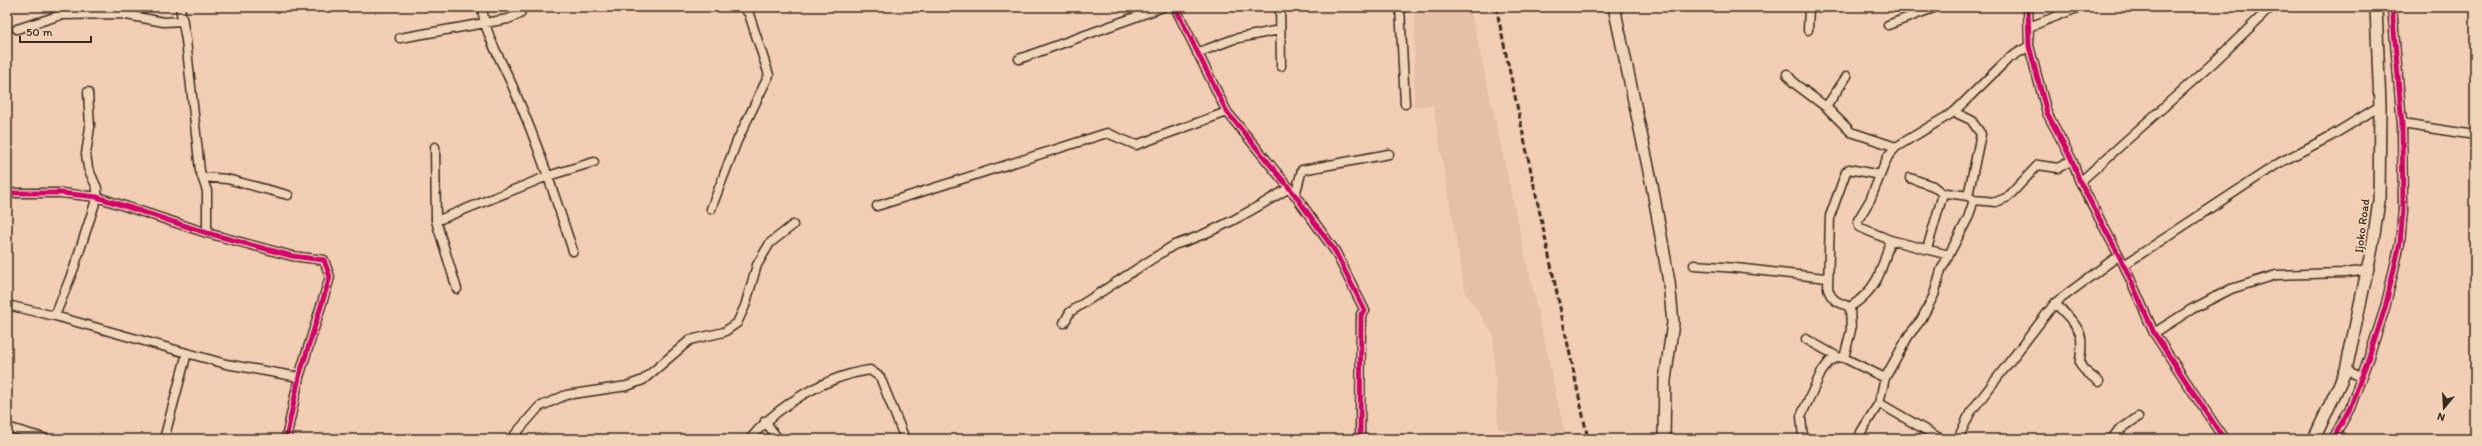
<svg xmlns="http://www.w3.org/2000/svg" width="2482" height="446" viewBox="0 0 2482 446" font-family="Itim,sans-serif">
  <rect width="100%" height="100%" fill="#f2ceb4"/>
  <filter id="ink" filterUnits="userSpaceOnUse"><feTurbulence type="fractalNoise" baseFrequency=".025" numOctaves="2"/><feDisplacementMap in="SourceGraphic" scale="8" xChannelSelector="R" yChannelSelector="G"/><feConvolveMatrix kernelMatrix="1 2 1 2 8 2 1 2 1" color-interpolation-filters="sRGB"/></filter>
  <g filter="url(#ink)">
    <path fill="#e6bfa7" d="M1415,7h55l96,432h-28l-40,-11 -5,-94 -28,-42 -32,-187 -19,2z"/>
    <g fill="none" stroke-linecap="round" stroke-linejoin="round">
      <defs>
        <path id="street" d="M180,7l6,33 14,131 7,20v42
          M482,7c3,30 22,57 33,85 23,52 40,105 58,159
          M1175,7l52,105 68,83 40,56 30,60 -4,3 -1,125
          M1280,7l1,59
          M1400,7l5,97
          M2028,7l1,39 18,67 25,47 8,22 44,83 30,68 70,106
          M1888,25l48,-18
          M2029,27l51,-20
          M17,29l44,-14 60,-1 43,8 19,-1
          M1808,30l1,-23
          M400,38l108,-19 12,-5 2,-6 4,-1
          M1197,53l37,-14 45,-9
          M1019,59l144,-52
          M1787,74l7,9 32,24
          M1847,76l-21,31 25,25 45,15
          M1954,112l17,8 10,14 -13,62 6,4
          M2402,124l73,11
          M435,147l1,74 21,68
          M202,177l25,2 61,16
          M1910,178l23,8 10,8
          M2080,182l134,-120 57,-55
          M7,193h54l36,4 110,36 85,23 32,4 6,17 -31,100 -13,62
          M1295,195l7,-25 87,-16
          M877,206l230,-73 29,12 91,-33
          M711,209l26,-68 32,-66 -20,-61 -6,-7
          M436,221l112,-45 46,-14
          M1927,249l16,-55 4,-1 21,3
          M1949,255l-59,-15 -31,-13 -1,-7 12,-20 18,-44 8,-9 58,-35 54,-53 21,-13
          M1694,265c46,2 89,9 134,13
          M2124,265l155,-102 52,-27 49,-30
          M2055,303c9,10 24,22 26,35 3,29 -12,21 18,44
          M7,305l48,11 171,48 73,13
          M1850,307c28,-18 32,-37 40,-67
          M55,316l19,-48 23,-71v-9l-9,-20 -2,-14 4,-27 -2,-35
          M1064,323l6,-11 104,-67c40,-12 79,-35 115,-57
          M2154,333l38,-24 39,-20 45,-14 69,-2 24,-3
          M1806,339l32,18
          M1844,358l7,-28 -1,-23c-12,-5 -19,-6 -22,-19l2,-72 16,-44 3,-3 31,6
          M2346,370l15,7
          M1879,403l62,36
          M765,421l13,18
          M7,427l40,12
          M164,439l23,-86
          M511,439l28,-32 27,-12 61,-9 16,-6 47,-40 34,-8 13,-9 8,-17 12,-41 13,-22 23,-18
          M750,439c28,-34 76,-63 120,-69l10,7 25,62
          M1803,439l-2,-23 20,-43 8,-11 9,-5 6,1 41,20
          M1859,439l2,-7 18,-29 6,-25 24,-43 12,-15 13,-25 7,-25 27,-52 6,-18 22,2 12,-5 30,-32 20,3 14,-8
          M1958,439l12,-26 85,-110 63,-47
          M2112,439l5,-7 21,-15
          M2333,439l17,-31 21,-57 14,-43 15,-65 3,-33 -1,-86 -10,-117"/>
        <path id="secondary" d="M1614,7l38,178 17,97 4,41 -8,57 -1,59
          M2314,439l32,-69 26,-122 7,-47 1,-95 -4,-99"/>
      </defs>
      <use href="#street" stroke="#3b2a1e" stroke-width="11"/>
      <use href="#secondary" stroke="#3b2a1e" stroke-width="14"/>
      <use href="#street" stroke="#f1d5b8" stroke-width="8"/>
      <use href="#secondary" stroke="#f1d5b8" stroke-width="11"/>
      <path stroke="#3b2a1e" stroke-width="3" stroke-dasharray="6 3" stroke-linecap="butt" d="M1496,7l92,432"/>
      <defs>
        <path id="cycleway" d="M1175,7l52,105 68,83 40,56 30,60 -4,3 -1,125
          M2028,7l1,39 18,67 25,47 8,22 44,83 30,68 70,106
          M7,193h54l36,4 110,36 85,23 32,4 6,17 -31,100 -13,62
          M2333,439l17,-31 21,-57 14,-43 15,-65 3,-33 -1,-86 -10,-117"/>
      </defs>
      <use href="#cycleway" stroke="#f1d5b8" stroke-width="8"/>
      <use href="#cycleway" stroke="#d6006c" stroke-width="5"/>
    </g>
  </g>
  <g text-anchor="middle" stroke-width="3.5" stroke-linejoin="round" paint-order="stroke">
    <g font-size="12" fill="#3b2a1e" stroke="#f1d5b8">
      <text transform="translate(2362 226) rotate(-83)" y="4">Ijoko Road</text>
    </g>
  </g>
  <rect width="2482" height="446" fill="none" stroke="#f1d5b8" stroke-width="24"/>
  <rect x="12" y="12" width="2458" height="422" fill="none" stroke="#3b2a1e" stroke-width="1.5" filter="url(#ink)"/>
  <g transform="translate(2444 408) rotate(198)" stroke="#f1d5b8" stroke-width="3" paint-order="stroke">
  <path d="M0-3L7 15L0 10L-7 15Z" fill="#3b2a1e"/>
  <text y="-6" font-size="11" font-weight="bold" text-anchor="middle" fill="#3b2a1e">N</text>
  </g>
  <path d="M20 36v6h71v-6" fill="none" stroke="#3b2a1e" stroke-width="2"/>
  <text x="26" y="36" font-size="12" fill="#3b2a1e" stroke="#f1d5b8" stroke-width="3" paint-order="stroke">50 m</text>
</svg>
